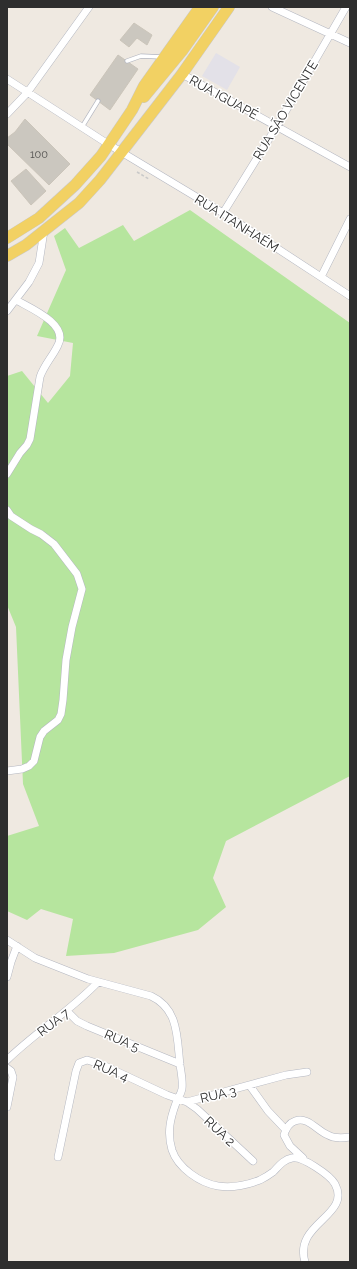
<svg xmlns="http://www.w3.org/2000/svg" width="357" height="1269" viewBox="0 0 357 1269" font-family="Raleway,sans-serif">
  <rect width="100%" height="100%" fill="#efe9e1"/>
  <path fill="#e3e1e8" d="M216,53l24,14 -13,23 -25,-14z"/>
  <path fill="#b6e59e" d="M190,210l160,113v453l-124,65 -13,37 13,29 -28,23 -84,23 -48,3 7,-37 -32,-10 -14,11 -20,-9v-75l32,-10 -16,-42 -7,-157 -9,-22v-229l15,-5 26,32 22,-27 3,-33 -36,-7 29,-66 -12,-34 11,-8 14,20 44,-23 11,16z"/>
  <path fill="#cbc7bf" stroke="#cbc5ba" d="M134,23l18,12 -5,10 -10,-7 -8,9 -9,-7z
    M118,55l20,14 -28,41 -20,-15z
    M25,119l45,45 -21,21 -42,-41v-6l8,-6z
    M26,169l20,22 -15,14 -20,-24z"/>
  <g fill="none" stroke-linecap="round" stroke-linejoin="round">
    <defs>
      <path id="service" d="M127,61l14,-5 21,1
        M82,127l16,-26"/>
      <path id="minor" d="M272,7l78,36
        M182,74l168,93
        M7,79l101,65 115,69 127,83
        M7,114l20,-21 62,-86
        M223,213l54,-87 69,-119
        M321,277l29,-58
        M7,311l22,-29 10,-19 5,-32
        M7,474l13,-21 7,-8 3,-6 10,-62c4,-12 13,-21 18,-32 11,-21 -28,-37 -42,-45
        M7,510l4,6 20,13 10,5 13,10 23,30 5,15 -10,38 -6,33 -3,40 -2,14 -3,6 -14,11 -4,6 -6,24 -5,5 -7,3 -15,2
        M7,940l28,18 53,21 63,17c28,13 26,42 29,69 1,7 3,16 2,24 -1,5 -4,9 -6,14 -6,16 -9,30 -4,47 6,18 28,33 46,36 13,2 29,-1 42,-6 4,-2 9,-5 13,-8 6,-6 10,-12 19,-14 10,-2 38,17 43,26 17,32 -42,39 -30,78
        M7,977l4,-15 6,-16
        M67,1011l10,10 10,5 93,38
        M7,1060c29,-28 63,-49 90,-77
        M7,1068l4,3 2,6 -6,30
        M250,1086l18,25 18,19
        M187,1102l99,-27 21,-3
        M58,1157l18,-86 3,-8 8,-3 16,5 64,30 20,7 10,7 27,25 29,27
        M303,1158l-13,-12 -6,-11c2,-7 5,-12 11,-14 13,-5 22,10 33,14 7,4 15,3 22,2"/>
      <path id="primary" d="M144,97l38,-46 31,-44
        M7,238l32,-20 36,-33 26,-29 31,-46 12,-24 56,-79
        M7,256l19,-11 53,-42 21,-23 82,-106 47,-67"/>
    </defs>
    <use href="#service" stroke="#b4b7c1" stroke-width="5"/>
    <use href="#minor" stroke="#b4b7c1" stroke-width="8"/>
    <use href="#primary" stroke="#c9c9c9" stroke-width="12"/>
    <path stroke="#c9c9c9" stroke-width="1.5" stroke-dasharray="3 2" stroke-linecap="butt" d="M137,172l12,7"/>
    <use href="#service" stroke="#fff" stroke-width="3.5"/>
    <use href="#minor" stroke="#fff" stroke-width="7"/>
    <use href="#primary" stroke="#f2d163" stroke-width="11"/>
  </g>
  <g text-anchor="middle" stroke-width="3" stroke-linejoin="round" paint-order="stroke">
    <g font-size="11" fill="#555452">
      <text x="39" y="158">100</text>
    </g>
    <g font-size="13" fill="#2e2e2e" stroke="#fff">
      <text transform="translate(224 97) rotate(29)" y="5">RUA IGUAPÉ</text>
      <text transform="translate(285 110) rotate(-59)" y="5">RUA SÃO VICENTE</text>
      <text transform="translate(237 223) rotate(32)" y="5">RUA ITANHAÉM</text>
      <text transform="translate(53 1022) rotate(-37)" y="5">RUA 7</text>
      <text transform="translate(122 1040) rotate(23)" y="5">RUA 5</text>
      <text transform="translate(111 1070) rotate(23)" y="5">RUA 4</text>
      <text transform="translate(218 1094) rotate(-13)" y="5">RUA 3</text>
      <text transform="translate(220 1131) rotate(43)" y="5">RUA 2</text>
    </g>
  </g>
  <rect width="357" height="1269" fill="none" stroke="#2e2e2e" stroke-width="16"/>
</svg>
